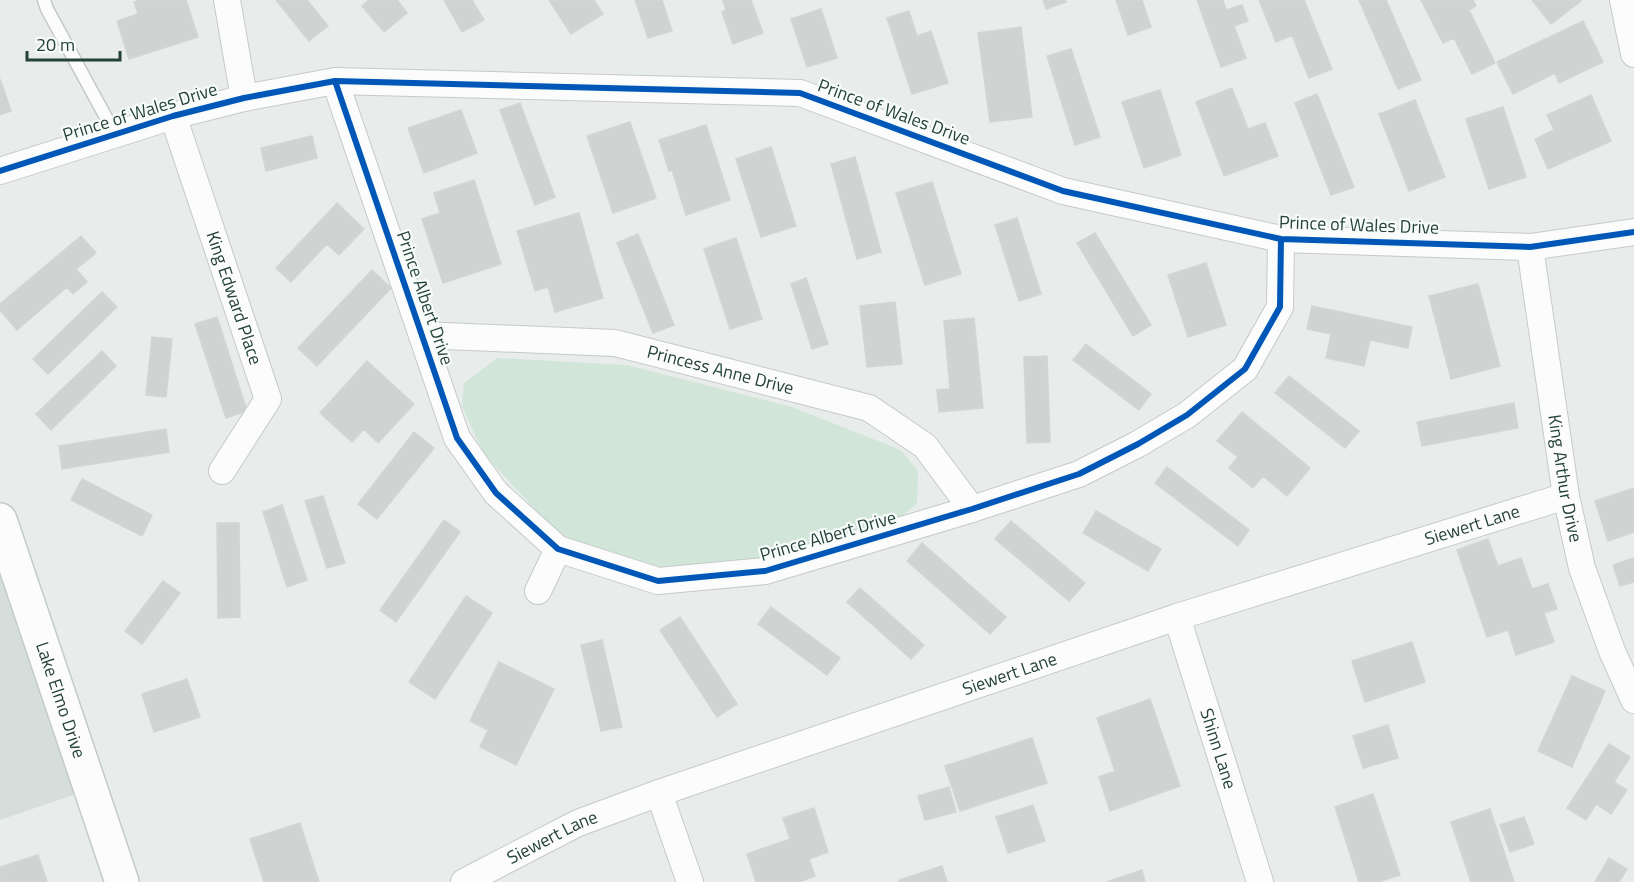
<svg xmlns="http://www.w3.org/2000/svg" width="1634" height="882" viewBox="0 0 1634 882" font-family="'Titillium Web',sans-serif">
  <rect width="100%" height="100%" fill="#e8edeb"/>
  <path fill="#d6dedb" d="M0,519l91,270 -91,31z"/>
  <path fill="#d1e6d8" d="M497,358l130,7 165,42 109,43 17,21 -1,32 -14,13 -139,44 -84,13 -49,-5 -72,-33 -76,-82 -21,-47 2,-23z"/>
  <path fill="#cfd4d2" stroke="#d1d6d4" stroke-width="1.5" d="M140,0h46l12,37 -69,22 -12,-38 21,-7 -4,-12z
    M276,0h31l21,26 -19,15z
    M369,0h28l10,13 -23,19 -22,-26z
    M444,0h28l12,20 -22,12z
    M549,0h45l9,14 -32,20z
    M635,0h27l10,31 -24,7z
    M723,0h28l12,33 -30,11 -11,-32 4,-2z
    M1043,0h22l1,2 -20,7z
    M1116,0h26l9,27 -23,8z
    M1197,0h26l3,10 16,-5 6,16 -14,5 12,32 -25,9z
    M1259,0h45l28,69 -23,9 -17,-43 -16,7z
    M1359,0h27l35,80 -23,9z
    M1421,0h52l3,6 -7,4 26,53 -23,11 -18,-36 -11,5z
    M1532,0h48l1,1 -30,23z
    M821,9l16,49 -30,9 -16,-48z
    M909,11l8,25 14,-5 17,52 -36,11 -25,-76z
    M1583,21l20,41 -44,21 -4,-10 -42,21 -16,-32z
    M1021,27l11,90 -42,5 -12,-89z
    M1071,49l29,88 -25,8 -28,-89z
    M0,79l11,32 -11,4z
    M1232,88l16,41 17,-6 13,33 -54,20 -28,-74z
    M1160,90l21,65 -37,13 -22,-66z
    M1317,94l37,93 -23,8 -36,-92z
    M1591,95l20,46 -63,28 -13,-30 19,-9 -7,-15z
    M1415,100l30,77 -36,14 -30,-77z
    M520,103l35,94 -20,8 -35,-95z
    M1503,107l23,70 -37,12 -23,-70z
    M461,110l16,43 -53,20 -16,-45z
    M630,122l26,76 -43,15 -26,-77z
    M706,125l24,75 -44,15 -14,-45 -3,1 -10,-31z
    M312,136l5,22 -51,13 -5,-23z
    M771,147l25,79 -35,11 -25,-78z
    M855,157l26,95 -24,7 -26,-95z
    M474,180l27,84 -58,19 -21,-64 18,-6 -6,-20z
    M932,182l29,92 -36,11 -29,-92z
    M337,203l27,26 -25,26 -12,-11 -36,38 -15,-14z
    M579,213l24,85 -48,14 -7,-25 -13,4 -18,-60z
    M1017,218l24,76 -22,7 -24,-76z
    M1095,233l56,92 -18,11 -56,-93z
    M638,234l36,91 -21,8 -36,-90z
    M81,236l15,17 -20,16 11,13 -14,12 -6,-7 -50,43 -17,-20v-6z
    M736,238l26,81 -32,10 -26,-80z
    M1206,263l20,62 -38,12 -20,-62z
    M372,270l19,18 -74,78 -19,-18z
    M806,278l22,66 -16,5 -21,-65z
    M1478,284l22,82 -49,13 -22,-83z
    M102,292l15,15 -69,67 -15,-15z
    M895,302l7,62 -35,3 -7,-61z
    M1312,306l100,21 -4,21 -38,-8 -6,26 -38,-8 5,-24 -24,-5z
    M217,317l30,94 -21,7 -31,-94z
    M974,318l9,90 -44,4 -2,-22 13,-1 -6,-68z
    M152,337l20,2 -6,58 -20,-2z
    M1086,344l65,50 -12,16 -66,-50z
    M102,351l14,15 -65,64 -15,-16z
    M1047,356l3,86 -23,1 -3,-86z
    M367,361l47,43 -36,39 -14,-14 -12,13 -32,-29z
    M1289,376l70,55 -14,17 -70,-55z
    M1514,403l4,25 -96,18 -5,-24z
    M1242,412l68,56 -23,28 -24,-20 -10,12 -24,-20 9,-11 -21,-16z
    M166,429l3,23 -107,17 -3,-23z
    M414,432l20,16 -57,71 -19,-15z
    M1167,467l82,63 -11,16 -83,-63z
    M82,479l70,36 -10,21 -71,-36z
    M1634,488v44l-26,9 -13,-40z
    M323,496l22,67 -18,5 -22,-67z
    M282,505l25,75 -20,7 -24,-75z
    M1096,511l65,38 -13,22 -65,-38z
    M444,520l16,12 -64,90 -16,-12z
    M1011,521l74,62 -16,18 -74,-62z
    M217,523h22l1,94 -22,1z
    M1488,539l10,27 23,-8 11,31 16,-5 9,25 -13,4 10,29 -38,13 -8,-25 -21,7 -30,-87z
    M922,543l84,74 -16,17 -83,-73z
    M1634,558v24l-14,4 -7,-21z
    M163,581l17,12 -38,51 -17,-13z
    M860,588l64,57 -13,14 -64,-57z
    M466,596l26,17 -57,86 -26,-17z
    M771,607l69,51 -13,17 -69,-51z
    M680,617l57,87 -20,13 -57,-87z
    M602,640l20,87 -21,4 -20,-86z
    M1412,642l13,40 -60,20 -13,-41z
    M499,662l55,27 -38,76 -36,-18 8,-17 -18,-9z
    M1572,676l33,15 -33,76 -34,-16z
    M187,679l13,38 -46,15 -12,-38z
    M1150,699l30,87 -70,25 -11,-34 16,-6 -18,-53z
    M1388,725l10,33 -35,10 -10,-32z
    M1032,738l15,45 -87,28 -15,-45z
    M1609,744l21,13 -16,25 13,8 -16,24 -15,-10 -10,16 -19,-12z
    M949,787l7,25 -31,8 -7,-24z
    M1373,794l27,81 -22,7h-19l-24,-75z
    M1033,805l12,36 -37,12 -12,-36z
    M814,808l14,44 -19,7 6,17 -16,6h-43l-9,-28 43,-15 -7,-21z
    M1490,809l24,73h-43l-20,-60z
    M1524,817l10,27 -24,8 -10,-27z
    M300,823l19,59h-55l-14,-43z
    M38,855l9,27h-47v-15z
    M1609,858l18,11 -8,13h-24z
    M942,866l5,16h-48v-2z
    M1142,870l3,12h-38z"/>
  <g fill="none" stroke-linecap="round" stroke-linejoin="round">
    <defs>
      <path id="service" d="M44,0l3,9 68,125"/>
      <g id="minor">
        <path d="M227,0l17,98"/>
        <path d="M1623,0l11,54"/>
        <path d="M335,81l122,357 39,55 62,56 100,32 107,-10 207,-62 107,-35 59,-30 49,-29 58,-46 35,-62 1,-68"/>
        <path id="s1" d="M173,116l95,283 -46,72"/>
        <path d="M0,171l173,-55 71,-18 91,-17 465,12 263,98 218,48 249,8 104,-15"/>
        <path id="s2" d="M1530,247l36,249 16,72 30,83 22,49"/>
        <path id="s3" d="M422,335l193,8 254,65 56,38 47,63"/>
        <path d="M538,591l20,-42"/>
        <path id="s4" d="M1177,617l83,265"/>
        <path d="M659,793l31,89"/>
        <path id="s5" d="M464,882l114,-59 81,-30 518,-176 389,-121"/>
      </g>
      <g id="secondary">
        <path id="s6" d="M0,520l122,362"/>
      </g>
    </defs>
    <use href="#service" stroke="#c5cac8" stroke-width="15"/>
    <use href="#minor" stroke="#c5cac8" stroke-width="28"/>
    <use href="#secondary" stroke="#c3cbc8" stroke-width="36"/>
    <use href="#service" stroke="#fcfcfc" stroke-width="12"/>
    <use href="#minor" stroke="#fcfcfc" stroke-width="26"/>
    <use href="#secondary" stroke="#fcfcfc" stroke-width="33"/>
    <defs>
      <path id="cycleway" d="M335,81l122,357 39,55 62,56 100,32 107,-10 207,-62 107,-35 59,-30 49,-29 58,-46 35,-62 1,-68
        M0,171l173,-55 71,-18 91,-17 465,12 263,98 218,48 249,8 104,-15"/>
    </defs>
    <use href="#cycleway" stroke="#f7fbf9" stroke-width="10"/>
    <use href="#cycleway" stroke="#0057b8" stroke-width="6"/>
  </g>
  <g text-anchor="middle" stroke-width="4.5" stroke-linejoin="round" paint-order="stroke">
    <g font-size="18" fill="#24423a" stroke="#f7fbf9">
      <text transform="translate(140 112) rotate(-17)" y="6">Prince of Wales Drive</text>
      <text transform="translate(894 112) rotate(20)" y="6">Prince of Wales Drive</text>
      <text transform="translate(1359 225) rotate(2)" y="6">Prince of Wales Drive</text>
      <text dy="6" stroke="none"><textPath href="#s1" startOffset="192">King Edward Place</textPath></text>
      <text transform="translate(425 298) rotate(71)" y="6">Prince Albert Drive</text>
      <text dy="6" stroke="none"><textPath href="#s3" startOffset="302">Princess Anne Drive</textPath></text>
      <text dy="6" stroke="none"><textPath href="#s2" startOffset="234">King Arthur Drive</textPath></text>
      <text dy="6" stroke="none"><textPath href="#s5" startOffset="1071">Siewert Lane</textPath></text>
      <text transform="translate(828 536) rotate(-16)" y="6">Prince Albert Drive</text>
      <text dy="6" stroke="none"><textPath href="#s5" startOffset="585">Siewert Lane</textPath></text>
      <text dy="6" stroke="none"><textPath href="#s6" startOffset="190">Lake Elmo Drive</textPath></text>
      <text dy="6" stroke="none"><textPath href="#s4" startOffset="138">Shinn Lane</textPath></text>
      <text dy="6" stroke="none"><textPath href="#s5" startOffset="99">Siewert Lane</textPath></text>
    </g>
  </g>
  <path d="M27 51v9h93v-9" fill="none" stroke="#24423a" stroke-width="3"/>
  <text x="36" y="51" font-size="18" fill="#24423a" stroke="#f7fbf9" stroke-width="4.5" paint-order="stroke">20 m</text>
</svg>
